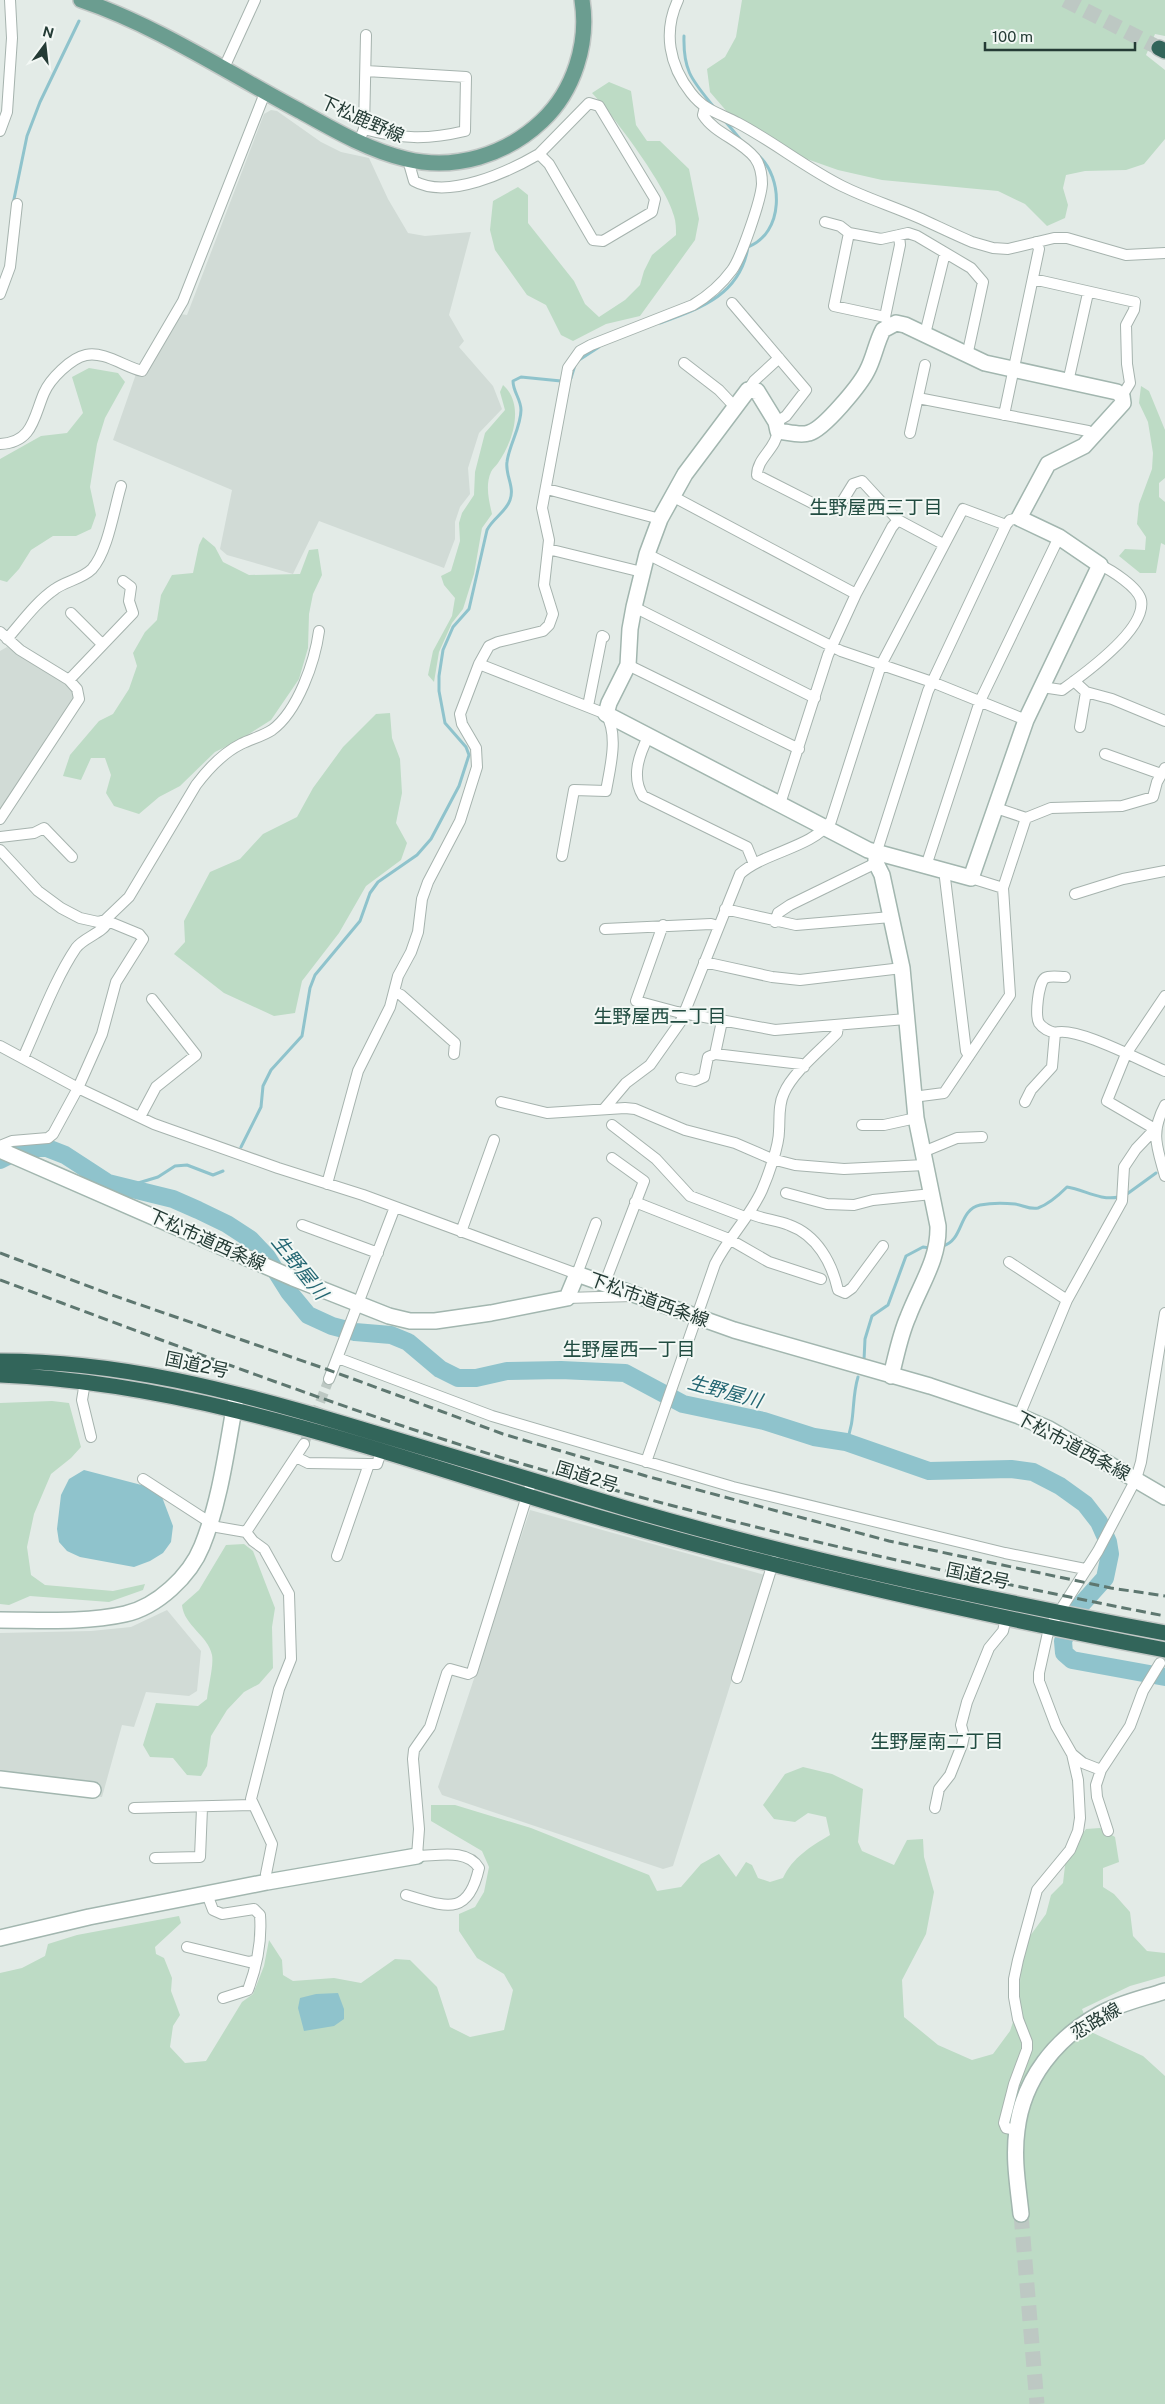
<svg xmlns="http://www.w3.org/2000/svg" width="1165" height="2404" viewBox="0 0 1165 2404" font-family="'Public Sans','Noto Sans JP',sans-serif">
  <rect width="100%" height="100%" fill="#e3ebe7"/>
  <path fill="#d1dbd6" d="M271,110l6,1 44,31 20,10 28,6 19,41 20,34 17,3 46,-4 -22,83 15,26 -5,6 34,39 9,23 -23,24 -11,35 2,26 -10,13 -5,15v17l-11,29 -125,-47 -26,53 -66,-19 -7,-6 12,-59 -119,-50 23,-66 8,2 36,-62 7,1 77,-201z
    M7,647l63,38 4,16 -74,112v-162z
    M530,1510l235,65 -92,291 -10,3 -221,-74 -4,-8z
    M167,1610l34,41 -4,40 -8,5 -43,-4 -12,35 -12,-2 -20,72 -102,-12v-152l91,-2 40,-4z"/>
  <path fill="#bddbc5" d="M742,0h423v36l-10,-2 -9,21 19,15v69l-21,25 -18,6 -41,1 -19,4 -3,13 5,17 -3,13 -18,8 -22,-22 -27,-13 -116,-11 -44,-10 -34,-12 -75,-44 -19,-22 -3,-23 18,-12 11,-20z
    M609,82l22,9 5,34 11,16h13l29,28 10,50 -4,21 -55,76 -34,8 -33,17 -12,-6 -15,-30 -19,-10 -32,-45 -5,-20 3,-29 25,-14 10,8v28l46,58 11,23 14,13 26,-17 15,-15 4,-14 8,-16 24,-20c0,-6 0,-13 -2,-19 -7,-29 -61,-101 -82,-123z
    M89,368l29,5 7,9 -20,36 -8,26 -7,43 6,28 -5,14 -15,7h-23l-22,14 -12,19 -12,13 -7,-2v-121l41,-23 26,-3 16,-20 -11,-36z
    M503,385c22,19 10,57 -5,78 -2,3 -6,6 -7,9 -6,13 -2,29 1,42l-10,14 -8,46 -11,35 -11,14 -13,29 -5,30 -6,-7 5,-24 19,-35 3,-18 -11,-13 -3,-9 10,-5 9,-30 -1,-18 3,-10 12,-18 1,-23 10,-39 20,-23 -5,-18z
    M1141,386l8,5 16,39v48l-6,5v14l6,5v43l-4,-2 -5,30h-16l-21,-17 6,-7 20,1 1,-13 -9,-13 2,-20 13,-35 1,-16 -5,-31 -9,-19z
    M203,537l12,10 8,15 26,13 51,-1 9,-24 9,-1 4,26 -9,19 -4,20 -1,34 -9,31 -28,41 -30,19 -26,13 -35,34 -21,11 -20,17 -25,-8 -8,-13 5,-18 -6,-17h-14l-10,22 -18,-4 7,-21 29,-34 14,-7 16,-25 8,-23 -4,-13 12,-21 12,-12 4,-25 11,-20 21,-2 6,-28z
    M390,713l2,25 8,21 2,34 -6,30 11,20 -6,17 -35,26 -27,47 -37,48 -7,32 -21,3 -50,-23 -50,-39 11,-12 -1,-21 26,-49 30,-13 23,-25 34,-17 16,-29 30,-41 33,-33z
    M52,1401l17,2 12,44 -10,11 -20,16 -17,40 -7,33 4,28 14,10 68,6 32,-7 -2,6 -34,12 -79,-6 -21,9 -9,-1v-201z
    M244,1544l9,7 22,57 -3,19 1,41 -14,16 -15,8 -17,18 -16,26 -4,30 -6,10 -14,-1 -14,-17 -23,-1 -7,-12 13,-42 42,3 9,-7c1,-12 7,-34 5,-44 -4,-20 -28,-29 -30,-50l17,-15 27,-45z
    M803,1767l29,7 31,15 -5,53 4,9 32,14 13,-25 16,-1 1,18 10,35 -8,42 -24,46 2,37 34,28 34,15 21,-6 17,-23 9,-27 2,-42 9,-26 16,-22 5,-19 12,-12 3,-26 20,-28 14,-1 15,9 4,25 -16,6v19l11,7 16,18 3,24 14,15 18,2v23l-35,10 -48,23 9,23 52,24 22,20v328h-1165v-431l22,-5 23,-12 3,-12 29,-9 102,-19 2,7 -26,24 1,7 8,4 8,20 -1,13 9,24 -7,11 -3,21 15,16 21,-2 36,-59 11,-8 11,-28 5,-26 13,20 1,15 10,6 41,-3 27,5 34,-24 15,1 27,27 13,40 20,10 34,-7 9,-40 -9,-16 -27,-16 -18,-27v-17l16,-7 9,-15 5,-25 -7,-16 -51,-30v-16h24l76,23 118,47 8,16 24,-4 20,-23 18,-10 17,23 10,-15 6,3 6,13 12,4 13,-4c10,-21 27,-31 47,-43l-4,-18 -18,-4 -13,9 -21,-3 -11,-14 22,-31z"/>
  <path fill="#8fc3cc" d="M84,1470l69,18 9,9 11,29 -2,16 -8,11 -13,8 -16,6 -54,-10 -13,-6 -8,-9 -2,-13 4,-34 8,-16z
    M338,1993l6,16v10l-10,7 -30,5 -6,-23 2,-10 16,-4z"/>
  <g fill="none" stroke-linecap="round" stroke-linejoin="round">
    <path stroke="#8fc3cc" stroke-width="3" d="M684,36c-1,35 8,44 29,70
      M725,121l15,18
      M13,204l14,-68 13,-34 39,-81
      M660,323c41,-15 80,-28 88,-76 36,-14 36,-69 10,-92
      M579,360l20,-13
      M571,378l4,-13
      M241,1147l20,-40 2,-21 8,-16 31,-34 8,-48 5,-13 45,-54 10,-28 8,-11 39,-27 14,-16 28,-53 10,-31 -3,-8 -21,-24 -6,-32v-15l4,-26 10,-23 16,-18 18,-79c6,-12 19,-18 23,-30 5,-13 -5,-25 -3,-38 2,-17 14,-35 14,-52 0,-11 -8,-18 -8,-29l8,-4 40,4
      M125,1187l33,-10 17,-11 12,-1 26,10 10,-4
      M1127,1194l29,-21
      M943,1246c21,-6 15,-36 37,-41 10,-2 26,-2 35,-1 8,1 15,6 23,4 11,-4 21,-13 29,-21 18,3 33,14 52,10
      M864,1360l1,-21 7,-23 16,-11 18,-49 17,-9 7,1
      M846,1442c10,-22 5,-42 12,-65"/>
    <path stroke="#8fc3cc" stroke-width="18" d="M0,1160l24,-12h23l18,7 43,28 65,16 25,11 29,14 23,15 17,18 22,35 19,23 24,11 23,6 36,3 17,7 32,27 18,9h18l31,-7 54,-1 64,3 58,31 81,17 50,16 32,5 83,29 82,-2 22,3 27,14 25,18 14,18 9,20 2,12 -5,24 -26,29 -16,34 1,12 8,7 93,17"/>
    <path stroke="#bdc8c3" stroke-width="10" stroke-dasharray="10 5" stroke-linecap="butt" d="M304,1444l25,-65"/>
    <path stroke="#bdc8c3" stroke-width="15" stroke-dasharray="15 8" stroke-linecap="butt" d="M1021,2214l16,190"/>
    <path stroke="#bdc8c3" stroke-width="15" stroke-dasharray="15 8" stroke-linecap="butt" d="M1065,0l94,48"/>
    <defs>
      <path id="street" d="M678,0c-15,32 -9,65 13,93 14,18 28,20 47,30 36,19 68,45 104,63 24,12 50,20 75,31 18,8 36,17 55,25l21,6 15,1 46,-11h13l59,17 39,-2
        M223,70l32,-70
        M589,103l10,3 56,93 -3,13 -49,29 -10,-1 -44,-76 -10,-10z
        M364,129c37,10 63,11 101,2l1,-54 -100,-6
        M0,131l7,-19 5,-74 -2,-38
        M362,134l2,-5 2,-94
        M408,160l6,21c34,19 94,-9 125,-27
        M825,222l15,4 9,7
        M1033,279l102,23 -1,8 -8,15 1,39 3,19 -8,13
        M0,294l10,-27 7,-63
        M732,303l74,87 -20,26 -10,6
        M885,317l-51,-11 15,-73 32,6 27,-6 9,3 54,32 12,14 -16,74
        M887,322l-2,-5 15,-72 -1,-10
        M925,334l20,-81
        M684,363l35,27 16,17
        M1068,382l20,-89
        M748,390l6,-9 25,-23
        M918,398l170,33 7,4
        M1004,415l35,-166 -3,-7
        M778,431c-2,18 -21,27 -21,44l71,36 9,-1 16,-26 9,-3 36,39 45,24
        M910,433l15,-68
        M0,444c33,-1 34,-28 44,-51 6,-14 27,-35 42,-38 18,-4 39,12 56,16l41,-70 82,-208
        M547,489l113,30
        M672,496l184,98
        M548,549l94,23
        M647,554l194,97 91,31 94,38
        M634,607l181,91
        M71,613l31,31
        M0,632l20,18 49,30 8,9 2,10 -79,120
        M7,639c15,-17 29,-37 48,-50 11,-8 27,-10 37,-20 16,-18 22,-60 29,-83
        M479,664l127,50c13,21 4,54 0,77l-32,-1 -12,66
        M628,665l171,84
        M69,680l64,-67 -4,-12 2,-14 -8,-6
        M1074,681l12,11 26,7 53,22
        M1042,687l20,3c21,-15 85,-61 79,-90 -3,-13 -30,-30 -41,-35
        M588,706l14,-70 2,1
        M1080,727l6,-35
        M648,737c-9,18 -17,40 -5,59l104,51 7,17
        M1105,754l56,20
        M780,804l48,-149 28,-61 36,-67 6,-7
        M996,808l30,10
        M0,837l34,-4 10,-5 28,29
        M0,850l38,41 23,17 19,10 18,4 7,-2 24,-23 67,-112c12,-16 27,-32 45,-41 10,-5 22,-8 31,-14 26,-19 43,-69 47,-99
        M876,854l52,-163 78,-166 4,-5 9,-2
        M926,866l54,-165 79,-164
        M947,872l-2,6 21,173 3,5
        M971,878l32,10 23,-70 25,-10 71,-2 31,-9 4,-15 8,-14
        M1075,894l48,-15 42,-8
        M725,909l71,16 95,-8
        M775,922l3,-9 12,-8 86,-42
        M663,925l-27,76 41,11 98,18 131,-11
        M605,929l106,-5 7,2
        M704,962l68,15 28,3 102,-12
        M395,992l6,3 54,48 -1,11
        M722,1021l-7,33 86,10 3,3
        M1055,1033c-6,-2 -12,-4 -16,-10 -4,-7 -1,-40 6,-45 5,-3 14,-1 20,-1
        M0,1046l78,42 76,36 124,44 85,27 214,79 19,-51
        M23,1058c16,-35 32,-79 53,-110 8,-11 28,-15 32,-27
        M681,1078l14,3 9,-4 4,-20 7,-3
        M913,1097l31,-4 66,-98 -7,-107
        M501,1102l46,11 78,-5 10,1 50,21 50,13 37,16 23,6 49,4 81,-4
        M1025,1102l6,-12 21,-23 3,-34c20,-8 88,29 110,38
        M1165,1105c-15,28 -8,42 0,71
        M604,1109l22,-26 24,-18 31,-44 59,-147c24,-22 72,-26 91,-53l50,-156 82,-156 43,16
        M140,1117l16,-30 40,-32 -44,-56
        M612,1125l44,34 34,37 55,21
        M862,1125h22l32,-7
        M0,1146l12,-5 36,-3 5,-4 25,-46 24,-54 14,-52 27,-43 -4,-5 -34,-14
        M923,1152l34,-14 25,-1
        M327,1184l31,-113 32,-64 8,-31 13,-24 7,-20 4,-33 6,-17 32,-61 17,-54 -1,-19 -14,-24 -2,-10 19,-50 10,-18 9,-4 45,-11 6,-6 4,-11 -9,-29 5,-45 -7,-32 26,-140 12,-17 11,-6 102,-40c15,-9 28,-20 39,-35 9,-12 29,-70 30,-86 0,-8 -2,-19 -7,-26 -14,-18 -40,-24 -52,-43l2,-8
        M786,1193l41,11 27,1 19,-5 59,-6
        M635,1202l94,37 40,23 52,17
        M749,1213c12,6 27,7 40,12 28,10 43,38 49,65l7,3 7,-5 31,-42
        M302,1225l76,28
        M461,1232l33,-92
        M1009,1262l58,38
        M604,1285l40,-104 -32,-23
        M567,1298l65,-2
        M338,1358l154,58 241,71 272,66 80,16
        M329,1379l66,-172
        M85,1382l-3,18 9,37
        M1019,1416l48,-116 55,-99 2,-34 12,-18 19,-20 -48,-28 19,-47 39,-58
        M296,1457l12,6 61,1h8l4,-12
        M646,1462l69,-198c13,-26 35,-47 47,-74 6,-14 17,-44 17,-59 1,-12 -1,-26 5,-38 9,-21 37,-43 53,-60l1,-7
        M143,1479l74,48 29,5 7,9 11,8 25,45 2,65 -12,30 -28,110 21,45 -6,30 1,8
        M246,1532l58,-88
        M337,1556l32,-92
        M737,1678l37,-118
        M1072,1754l11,9 18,7
        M134,1808l118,-3
        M935,1808l4,-19 11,-14 12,-30 2,-9 -3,-11 6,-23 22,-54 14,-17 3,-13
        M1108,1831l-11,-34 -1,-12 5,-15 29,-44 13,-35 17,-28
        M155,1858l45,-1 2,-49
        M207,1894l6,16 9,4 32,-5 6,6c2,26 -3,51 -12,75l-25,8
        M406,1895c39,11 62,23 73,-27 -12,-20 -42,-12 -62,-12l2,-27 -6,-70 1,-9 16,-23 17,-54 3,-4 18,5 4,-2 60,-192
        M187,1947l62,15 5,-1
        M1017,2130l-11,-2 -2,-5 10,-39 13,-35v-7l-9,-23 -4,-22v-18l4,-19 19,-70 33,-40 8,-19 2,-13 -2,-38 -6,-26 -16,-28 -17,-45v-8l10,-45 49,-77 38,-72 5,-17 24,-149"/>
      <path id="secondary" d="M896,323l9,2 80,38 132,29 5,4 1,7 -39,43 -36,18 -29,54 40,19 41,28 -74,155 -55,158 -103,-28 -262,-136 3,-11 19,-38 2,-36 4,-22 13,-53 13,-35 25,-45 63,-84 9,1 19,31 2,9c10,1 22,5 31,2 15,-4 51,-48 58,-62 7,-13 9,-28 16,-41z
        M876,854v9l6,12 20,93 14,150 22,108c1,34 -18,59 -30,91 -8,18 -12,40 -17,59
        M0,1150l293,128 96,38 21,5h25l56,-8 76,-15 10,-24 157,56 196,56 89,30 30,13 116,68
        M0,1620c41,0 85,3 125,-6 32,-7 65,-38 77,-68 19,-47 25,-100 34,-148
        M0,1779l93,11
        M0,1938l89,-21 178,-35 150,-26
        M1021,2214c-3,-28 -8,-56 -4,-84 6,-51 39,-92 83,-116 20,-11 44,-16 65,-23"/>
      <path id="primary" d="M81,0c77,26 147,73 219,111 34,19 68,39 106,48 49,12 100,-4 136,-38 32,-30 47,-78 40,-121"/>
      <path id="highway" d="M1159,48l6,3
        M0,1361c120,0 234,30 348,64 93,27 185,56 277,83 177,52 359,91 540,125
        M0,1375c207,8 410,88 608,145 183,53 370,94 557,130"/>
    </defs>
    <use href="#street" stroke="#a6b3ae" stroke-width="12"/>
    <use href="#secondary" stroke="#a2b6af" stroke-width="18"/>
    <use href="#primary" stroke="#c2c8c6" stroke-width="18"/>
    <use href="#highway" stroke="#c2c8c6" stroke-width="18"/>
    <use href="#street" stroke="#fff" stroke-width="10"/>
    <use href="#secondary" stroke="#fff" stroke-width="15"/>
    <use href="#primary" stroke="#6b9d90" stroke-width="15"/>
    <use href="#highway" stroke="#32655a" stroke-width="15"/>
    <path stroke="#5e7770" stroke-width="3" stroke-dasharray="10 5" stroke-linecap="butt" d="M0,1253l112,42 214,74 177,65 143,42 243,65 222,47 54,8
      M0,1280c168,62 335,127 506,179 217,65 438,114 659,157"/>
  </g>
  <g text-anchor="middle" stroke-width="4" stroke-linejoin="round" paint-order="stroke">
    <g font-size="18" fill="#243b35" stroke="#f3f8f5">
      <text transform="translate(362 119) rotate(24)" y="6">下松鹿野線</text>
      <text transform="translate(207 1240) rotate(24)" y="6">下松市道西条線</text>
      <text transform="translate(649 1300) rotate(20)" y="6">下松市道西条線</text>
      <text transform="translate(197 1365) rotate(12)" y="6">国道2号</text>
      <text transform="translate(1073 1446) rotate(28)" y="6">下松市道西条線</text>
      <text transform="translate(587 1477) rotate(17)" y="6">国道2号</text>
      <text transform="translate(978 1576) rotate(12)" y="6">国道2号</text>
      <text transform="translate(1096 2021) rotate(-30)" y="6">恋路線</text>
    </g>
    <g font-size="19" fill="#214c41" stroke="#f3f8f5">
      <text x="876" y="514">生野屋西三丁目</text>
      <text x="660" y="1023">生野屋西二丁目</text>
      <text x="629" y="1356">生野屋西一丁目</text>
      <text x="937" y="1748">生野屋南二丁目</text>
    </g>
    <g font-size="19" font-style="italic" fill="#236672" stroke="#f3f8f5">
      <text transform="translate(300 1267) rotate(51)" y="7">生野屋川</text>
      <text transform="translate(725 1391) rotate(15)" y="7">生野屋川</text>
    </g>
  </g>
  <g transform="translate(45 45) rotate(15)" stroke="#f3f8f5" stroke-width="4" paint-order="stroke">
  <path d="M0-4L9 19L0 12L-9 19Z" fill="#243b35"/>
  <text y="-8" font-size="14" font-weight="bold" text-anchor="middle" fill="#243b35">N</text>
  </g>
  <path d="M985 42v8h150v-8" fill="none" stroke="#243b35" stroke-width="2.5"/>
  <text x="992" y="42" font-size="15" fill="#243b35" stroke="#f3f8f5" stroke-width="4" paint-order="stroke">100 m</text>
</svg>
